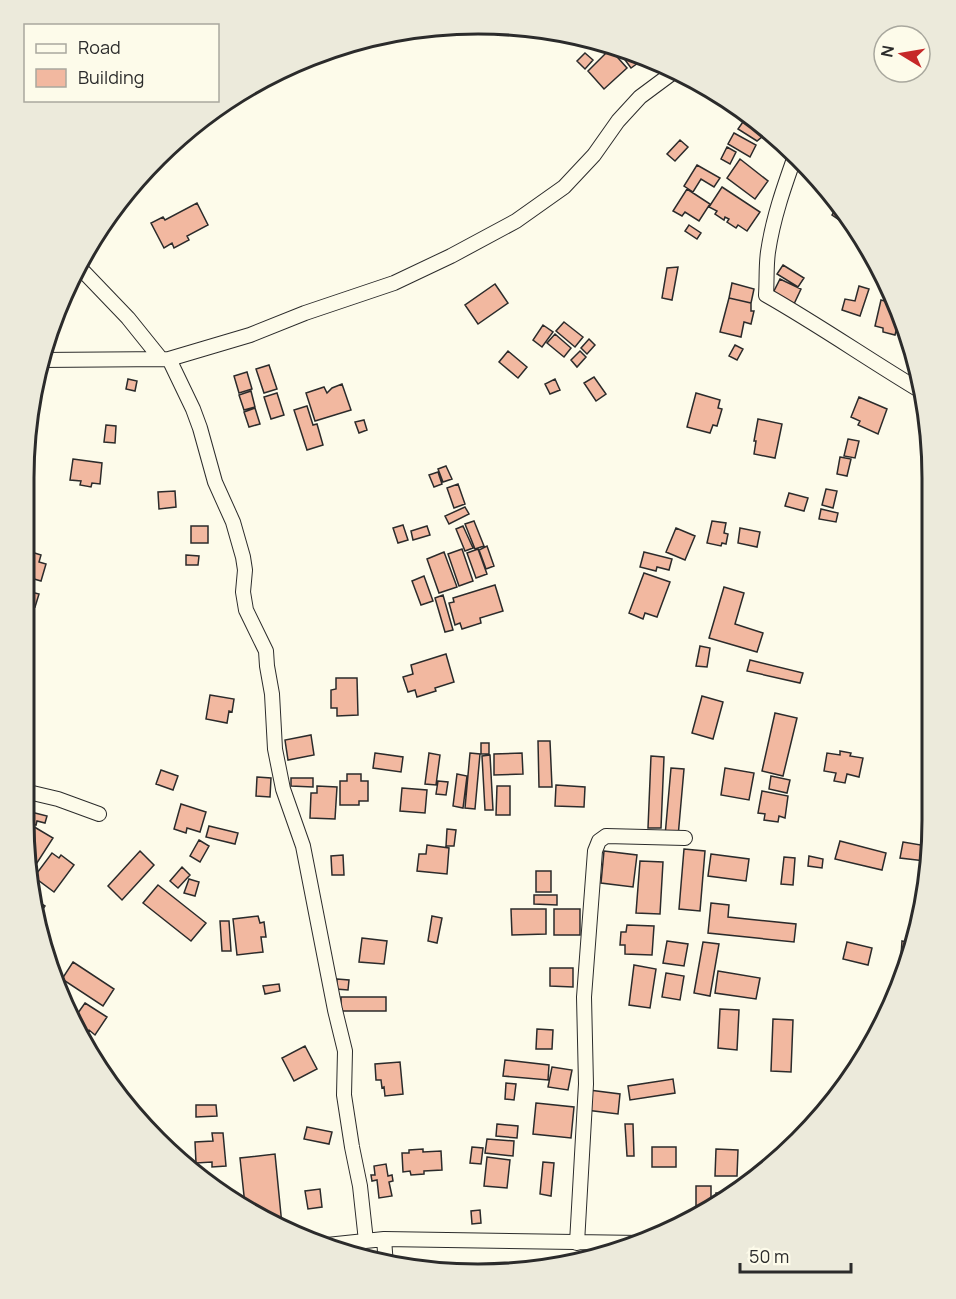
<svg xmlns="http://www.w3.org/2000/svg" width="956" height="1299" viewBox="0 0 956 1299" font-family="Manrope,sans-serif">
  <rect width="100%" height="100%" fill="#fdfbea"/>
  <path fill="#f2b8a0" stroke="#2b2b2b" stroke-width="1.5" d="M536,28l21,4 -2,6 -20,-4z
    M619,47l5,1 21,10 -14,10 -14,-19z
    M610,49l17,19 -23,21 -16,-18z
    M585,53l8,7 -8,9 -8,-8z
    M741,111l28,20 -12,10 -19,-12 7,-10 -6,-6z
    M734,133l22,12 -6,12 -22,-13z
    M680,140l8,7 -13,14 -8,-7z
    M727,147l9,5 -6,12 -9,-5z
    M740,159l28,22 -13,18 -28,-21z
    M697,165l23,13 -6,9 -13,-8 -8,13 -9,-6z
    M722,187l38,25 -13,19 -9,-6 -2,3 -9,-6 2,-3 -4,-2 -1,3 -9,-6 2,-3 -8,-4z
    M687,189l23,15 -11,17 -14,-9 -3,4 -9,-5z
    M197,203l11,22 -21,11 2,4 -15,8 -2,-5 -8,5 -13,-25 12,-6 2,3z
    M839,203l9,16 -3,5 -13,-9z
    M689,225l12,8 -4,6 -12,-8z
    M783,265l21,13 -6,9 -21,-13z
    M678,267l-6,33 -10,-2 5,-30z
    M780,279l21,10 -7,15 -21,-11z
    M732,283l22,6 -3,14 -22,-5z
    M495,284l13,19 -30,21 -13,-19z
    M859,286l10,3 -9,27 -18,-6 3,-11 10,2z
    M729,298l22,5v8h3l-3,13 -7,-2 -3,15 -21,-5z
    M881,300l16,4 8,30 -9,-3 -1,4 -12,-3v-4l-8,-2z
    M564,322l19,15 -8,10 -19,-16z
    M543,325l10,7 -11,15 -9,-7z
    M555,334l16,14 -7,9 -17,-14z
    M589,339l6,6 -8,9 -6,-6z
    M735,345l8,4 -6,11 -8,-4z
    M508,351l19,16 -9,11 -19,-16z
    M580,351l6,6 -9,10 -6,-7z
    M269,365l8,24 -13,4 -8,-24z
    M247,372l5,17 -13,4 -5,-17z
    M594,377l12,17 -10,7 -12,-18z
    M128,379l9,2 -2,10 -9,-2z
    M555,379l5,11 -10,4 -5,-10z
    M342,384l9,26 -36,11 -9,-28 18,-6 3,6 5,-5z
    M251,391l4,16 -11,3 -5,-15z
    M277,393l7,22 -13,4 -7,-22z
    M696,393l24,7 -2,8 4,1 -5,17 -4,-1 -3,8 -23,-6z
    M859,397l28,12 -9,25 -20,-9 2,-4 -9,-4z
    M307,406l6,19 4,-1 6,21 -16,5 -13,-40z
    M255,408l5,16 -11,3 -5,-15z
    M758,419l24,5 -7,34 -21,-4 2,-13h-2z
    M364,420l3,10 -8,3 -4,-11z
    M106,425l10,1 -1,17 -11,-1z
    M848,439l11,2 -4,17 -11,-2z
    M840,457l11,2 -4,17 -10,-2z
    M73,459l29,4 -2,21 -8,-1 -1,4 -11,-2 1,-4 -11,-1z
    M446,466l6,13 -9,3 -5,-13z
    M438,472l4,12 -8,3 -5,-12z
    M458,484l7,20 -11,4 -7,-20z
    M826,489l11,2 -4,17 -11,-3z
    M175,491l1,16 -17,2 -1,-17z
    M789,493l19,5 -4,13 -19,-5z
    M465,507l4,7 -20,10 -4,-8z
    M821,509l17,4 -2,9 -17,-3z
    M474,521l10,25 -9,3 -10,-25z
    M712,521l14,2 -2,10 4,1 -2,10 -4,-1 -1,3 -14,-3z
    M403,525l5,15 -10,3 -5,-15z
    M191,526h17v17h-17z
    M427,526l3,9 -17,5 -2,-9z
    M463,526l10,22 -8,3 -9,-22z
    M676,528l19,8 -10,24 -19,-8z
    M740,528l20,4 -3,15 -19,-4z
    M487,546l7,20 -8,3 -7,-19z
    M462,549l11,32 -14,5 -11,-32z
    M478,549l9,25 -11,4 -9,-25z
    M25,550l16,5 -2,7 7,2 -5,17 -7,-2 -3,13 8,2 -4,13 -10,-3z
    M444,552l13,35 -18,6 -12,-34z
    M644,552l28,7 -3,11 -12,-3 -1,4 -16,-4z
    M186,555l13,1 -1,9h-12z
    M644,573l26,9 -13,35 -12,-4 -2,6 -14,-6z
    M424,576l9,25 -12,4 -9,-24z
    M495,585l8,26 -23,7 1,5 -19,6 -2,-6 -5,2 -6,-22 5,-1 -1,-4z
    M724,587l20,6 -9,31 28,9 -6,19 -48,-14z
    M443,595l10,35 -8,2 -10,-34z
    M700,646l10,2 -3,19 -11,-1z
    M446,654l8,28 -19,6 1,3 -19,6 -2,-7 -7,2 -5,-15 10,-3 -2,-9z
    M750,660l53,13 -3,10 -53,-12z
    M336,678h21l1,37 -21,1v-8h-6v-18l5,-1z
    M210,695l24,4 -2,13 -3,-1 -2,12 -21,-4z
    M702,696l21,6 -10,37 -21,-6z
    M775,713l22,5 -14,58 -21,-5z
    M311,735l3,20 -26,5 -3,-20z
    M538,741h12l2,46h-13z
    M481,743h8v11h-8z
    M840,751l11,2 -1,3 13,2 -4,19 -12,-3 -2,9 -11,-2 2,-8 -12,-2 3,-18 13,2z
    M375,753l28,4 -2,15 -28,-4z
    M429,753l11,2 -4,30 -11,-1z
    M470,753l10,1 -5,55 -10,-1z
    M522,753l1,21 -29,1v-21z
    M490,755l3,55h-8l-3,-54z
    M651,756l13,1 -3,71h-13z
    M671,768l13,1 -6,68 -13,-1z
    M725,768l29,5 -5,27 -28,-5z
    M161,770l17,6 -5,14 -17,-6z
    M347,774h14v7h7v20h-9v4h-19v-24h7z
    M457,774l10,2 -4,32 -10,-2z
    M771,776l19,4 -3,13 -18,-4z
    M257,777l14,1 -1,19 -14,-1z
    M291,778h22v9l-22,-1z
    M438,781l10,1 -2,13 -10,-1z
    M556,785l29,2 -1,20 -29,-1z
    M317,786l20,1 -2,32 -25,-1 1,-25h6z
    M497,786h13v29h-14z
    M402,788l25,2 -2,23 -25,-2z
    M762,791l26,5 -3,22 -6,-2 -1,6 -14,-2 1,-6 -7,-1z
    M181,804l25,8 -6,20 -13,-4 -1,5 -12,-4z
    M31,812l16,4 -2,7 -8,-2 -1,4 -8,-2z
    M31,825l22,13 -18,28 -6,-4 -3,-28z
    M209,826l29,7 -3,11 -29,-7z
    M447,829l9,1 -2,16h-8z
    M199,840l10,6 -9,16 -10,-6z
    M840,841l46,12 -4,17 -47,-11z
    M903,842l24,4 -2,15 -25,-3z
    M427,845l22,3 -2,26 -30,-3 2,-17h7z
    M684,849l21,2 -5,60 -21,-2z
    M140,851l14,14 -32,35 -14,-14z
    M604,851l33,4 -4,32 -32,-4z
    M52,853l7,5 2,-3 13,10 -20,27 -20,-15z
    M711,854l38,5 -3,22 -38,-5z
    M343,855l1,20h-12l-1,-19z
    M809,856l14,3 -1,9 -14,-2z
    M784,857l11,1 -2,27 -12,-1z
    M640,861l23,1 -3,52 -24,-1z
    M182,867l8,8 -12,13 -8,-7z
    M536,871h15v21h-15z
    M189,879l10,3 -4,14 -11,-3z
    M158,885l48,38 -15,18 -48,-38z
    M534,895h23v10l-23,-1z
    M34,899l11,7 -8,12z
    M711,903l18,2 -1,12 68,7 -2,18 -86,-9z
    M511,909h35v25l-34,1z
    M554,909h26v26h-26z
    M258,916l2,7 4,-1 2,15h-5l2,15 -26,3 -4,-36z
    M432,916l10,2 -5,25 -9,-2z
    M220,921h9l2,30h-9z
    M627,925l27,1 -2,29 -27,-1v-9h-5l1,-13h5z
    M362,938l25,3 -3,23 -25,-2z
    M667,941l21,3 -4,22 -21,-3z
    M902,941l11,2 -3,13 -9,-1z
    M703,942l16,2 -9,52 -16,-3z
    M847,942l25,6 -4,17 -25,-6z
    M73,962l41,27 -11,17 -41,-27z
    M634,965l22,4 -6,39 -21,-3z
    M550,968h23v19l-23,-1z
    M718,971l42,7 -4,21 -41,-6z
    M666,973l18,3 -4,24 -18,-3z
    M337,979l12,1 -1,10 -12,-1z
    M279,984l1,7 -15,3 -2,-8z
    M341,997h45v14h-45z
    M85,1003l22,14 -12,18 -6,-5 -2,3 -9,-6 2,-2 -7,-5z
    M720,1009l19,1 -2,40 -19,-2z
    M773,1019l20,1 -2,52 -20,-1z
    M537,1029l16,1 -1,19h-16z
    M305,1046l12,23 -23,12 -12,-23z
    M505,1060l44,5 -1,15 -45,-4z
    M400,1062l3,32 -18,2 -1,-9 -2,1 -1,-8h-5l-1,-16z
    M552,1067l20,3 -4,20 -20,-3z
    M673,1079l2,14 -45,7 -2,-14z
    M506,1083l10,1 -2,16 -9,-1z
    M589,1090l31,4 -2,20 -32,-4z
    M536,1103l38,4 -3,31 -38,-4z
    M196,1105h20l1,11 -21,1z
    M497,1124l21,2 -1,12 -21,-2z
    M625,1124h8l1,32h-7z
    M307,1127l25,5 -3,12 -25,-5z
    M212,1133h11l3,33 -14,1v-5l-16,1 -1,-21 18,-1z
    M487,1139l27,2 -1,15 -28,-3z
    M472,1147l11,1 -2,16 -11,-1z
    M652,1147h24v20h-24z
    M423,1149v3l18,-1 1,19 -18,1v3l-13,1 -1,-4 -7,1 -1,-19h7v-3z
    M716,1149l22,1 -1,26h-22z
    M275,1154l7,71 -9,1 -28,-21 -5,-47z
    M487,1157l23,3 -3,28 -23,-2z
    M543,1162l11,1 -3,33 -11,-2z
    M386,1164l2,12 4,-1 1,6 -4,1 3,14 -13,2 -2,-18 -5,1 -1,-6h4l-1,-9z
    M696,1186h15v20l-15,9z
    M320,1189l2,18 -14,2 -3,-18z
    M716,1193h18l-18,10z
    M480,1210l1,13 -9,1 -1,-13z"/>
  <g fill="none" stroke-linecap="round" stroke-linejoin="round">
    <defs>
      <path id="street" d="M795,156c-11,31 -22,62 -27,96 -2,14 -1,28 -2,43 53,30 103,65 155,96
        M81,269l47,49 33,41
        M169,359l24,50 7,19 15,54 18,40 10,35 2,13 -2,22 3,18 20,41 1,15 5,28 3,55 8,40 20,57 32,164 10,41 -1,44 8,52 8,39 6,55
        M40,360l129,-1 81,-24 55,-22 89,-30 57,-27 65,-35 48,-34 30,-32 24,-34 22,-24 35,-26
        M24,791l34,8 41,15
        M384,1239l2,26
        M577,1243l9,-159 -2,-87 11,-146 4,-10 7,-5 79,2
        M327,1245l57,-6 257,4"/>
    </defs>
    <use href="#street" stroke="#2b2b2b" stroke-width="16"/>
    <use href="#street" stroke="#fdfbea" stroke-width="14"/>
  </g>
  <path d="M0 0H956V1299H0ZM478 34H478A444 444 0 0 1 922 478V820A444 444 0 0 1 478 1264H478A444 444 0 0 1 34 820V478A444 444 0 0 1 478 34Z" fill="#eceadb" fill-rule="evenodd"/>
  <path fill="none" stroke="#2b2b2b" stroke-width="3" d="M478 34H478A444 444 0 0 1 922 478V820A444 444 0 0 1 478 1264H478A444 444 0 0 1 34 820V478A444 444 0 0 1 478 34Z"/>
  <rect x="24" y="24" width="195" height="78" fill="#fdfbea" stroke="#a9a89e" stroke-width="1.5"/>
  <rect x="36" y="44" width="30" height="9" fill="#fdfbea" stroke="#a9a89e" stroke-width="1.5"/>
  <text x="78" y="54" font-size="18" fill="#2b2b2b">Road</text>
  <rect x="36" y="69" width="30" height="18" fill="#f2b8a0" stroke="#a9a89e" stroke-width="1.5"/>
  <text x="78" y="84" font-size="18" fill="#2b2b2b">Building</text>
  <g transform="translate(902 54) rotate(281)"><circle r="28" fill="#fdfbea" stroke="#a9a89e" stroke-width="1.5"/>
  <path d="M0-4.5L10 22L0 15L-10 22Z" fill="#c62828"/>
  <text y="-9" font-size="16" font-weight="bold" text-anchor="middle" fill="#2b2b2b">N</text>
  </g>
  <path d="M740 1263v9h111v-9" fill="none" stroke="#2b2b2b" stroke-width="3"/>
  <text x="749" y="1263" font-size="18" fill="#2b2b2b" stroke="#fdfbea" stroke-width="4.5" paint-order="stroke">50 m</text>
</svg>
